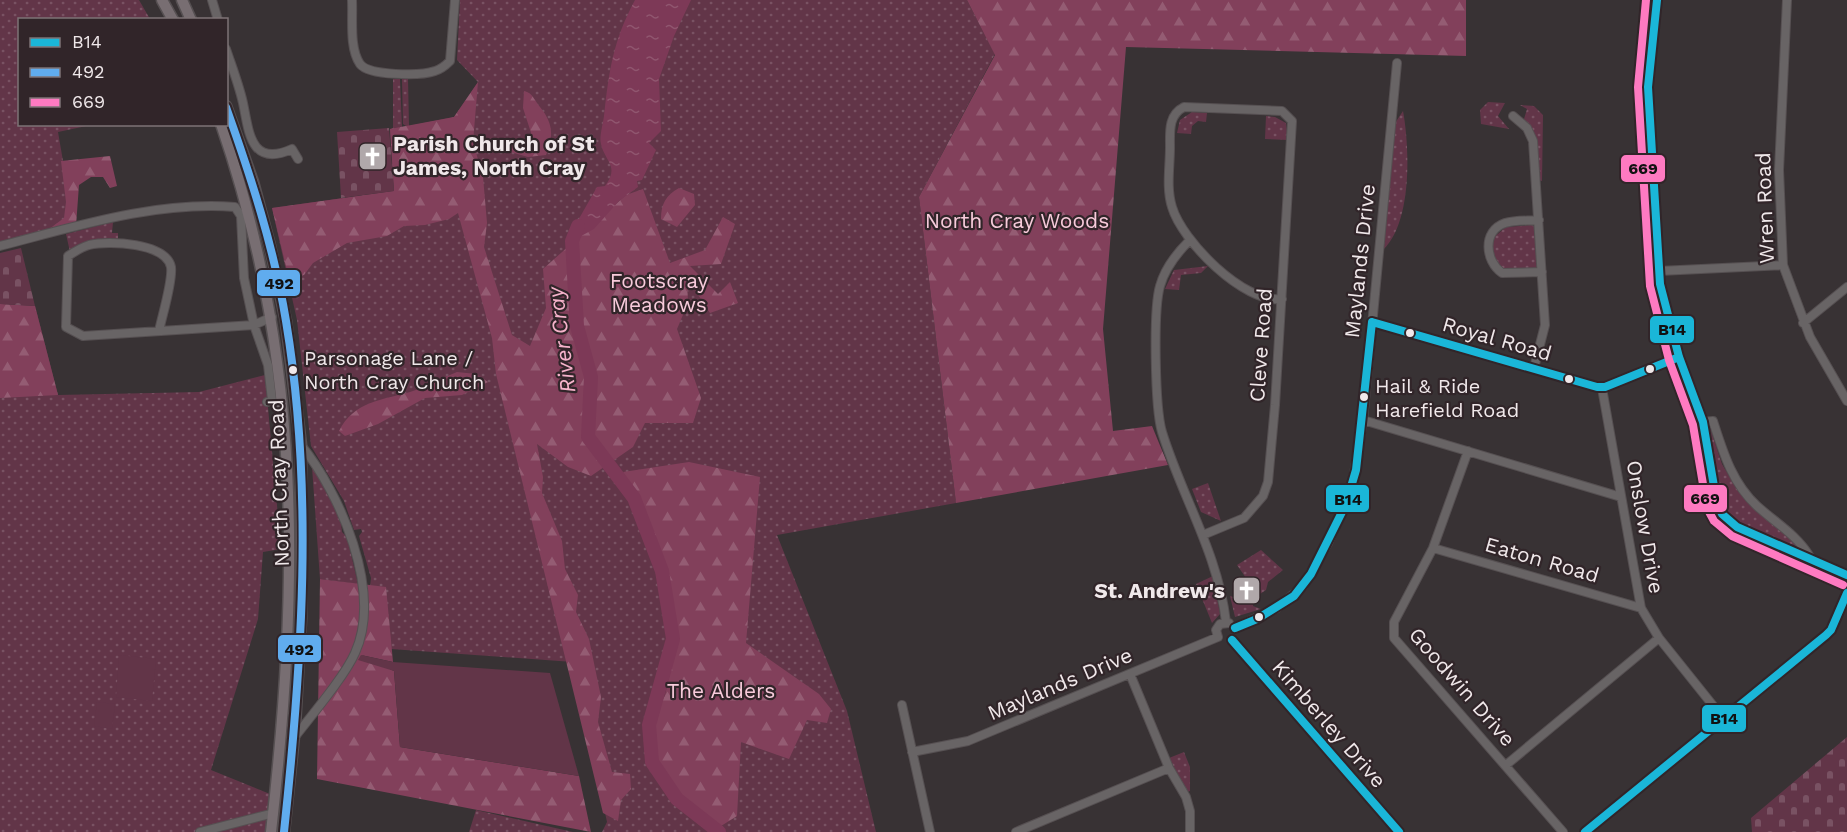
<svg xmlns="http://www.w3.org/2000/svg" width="1847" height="832" viewBox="0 0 1847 832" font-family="'Work Sans',sans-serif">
  <defs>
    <pattern id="grass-dots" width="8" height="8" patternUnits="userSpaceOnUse" patternTransform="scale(1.5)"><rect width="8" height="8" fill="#623548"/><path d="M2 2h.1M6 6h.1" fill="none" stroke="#795263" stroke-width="1.8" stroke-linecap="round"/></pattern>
    <pattern id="forest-firs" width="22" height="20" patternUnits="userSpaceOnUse" patternTransform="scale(1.5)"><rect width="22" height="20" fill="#82405b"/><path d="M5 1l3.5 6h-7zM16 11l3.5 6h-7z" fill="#945c73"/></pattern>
    <pattern id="cemetery-stones" width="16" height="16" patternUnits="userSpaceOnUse" patternTransform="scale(1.5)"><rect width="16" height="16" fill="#623548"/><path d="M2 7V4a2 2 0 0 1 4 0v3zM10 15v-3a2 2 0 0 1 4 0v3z" fill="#795263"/></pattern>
    <pattern id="water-ripples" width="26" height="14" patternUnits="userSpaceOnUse" patternTransform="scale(1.5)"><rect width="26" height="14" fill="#7d3957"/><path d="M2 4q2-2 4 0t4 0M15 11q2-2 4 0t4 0" fill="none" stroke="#90566f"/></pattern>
  </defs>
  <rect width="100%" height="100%" fill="#383234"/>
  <path fill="url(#grass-dots)" d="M0,0h139l11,19 -130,1v104l71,1 -33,7 16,93 -74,18z
    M460,0h507l28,54 -76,143 37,306 -179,32 70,176 29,121h-274l5,-10 -34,-160 -210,-15 8,-69 -12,-42 3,-4 -1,-3 -7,1 -10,-29 -33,-55 -14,-126 -25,-112 122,-17 -4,-62 3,-1v-49h7l2,48 4,-1 -3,-2 -1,-45h6l1,47 45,-9 24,-35 -21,-22z
    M1488,102l17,1 -7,13 11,13 -28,-5 -1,-14z
    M1520,105l14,1 9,9 -1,66 -3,-1 -3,-41 -12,-20 3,-10z
    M1403,111c7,38 9,112 -20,139l12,-127z
    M1192,112l15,1 -1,9 -8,-1 -6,5 -1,8 -14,-1 3,-13z
    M1266,116l9,1 11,6 2,17 -23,-1z
    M113,222l-1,11h6v10l-48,9 -4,-18z
    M1531,225l3,1 4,43 -32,2c-13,-9 -14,-17 -13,-33l13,-11z
    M1208,266l-7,7 -20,2 -2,15 -14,-1 9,-19z
    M0,304l35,2 23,89 141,-3 66,-17 16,174 -18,3 -5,67 -47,151 59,24 -5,38h-265z
    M1705,425h4l13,39 14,24 62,59c-26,-11 -63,-19 -78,-43z
    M312,467c12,20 29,41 30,65l5,5 11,47 -38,-5z
    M1208,483l13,38 -20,-9 -9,-23z
    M1261,550l22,20 -15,12 -2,8 -6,4 -3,-2 -3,-11 -8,-3 -9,-13z
    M1213,576l7,38 -8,9 -16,-39z
    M1230,596l18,5 6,-3 -1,8 8,3 -26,8z
    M1184,752l6,15v24l-3,1 -18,-34z
    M476,810l97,22h-104z"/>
  <path fill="url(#forest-firs)" d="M967,0h499v56l-340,-9 -23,282 10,102 39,-5 16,39 -212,38 -37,-306 76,-142z
    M478,82l-5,60 10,35 4,46 -3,24 28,88 18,11 16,-38 -3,-39 83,-74 17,-6 27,74 35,-13 18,-33 12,7 -14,40 -31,2 28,28 12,-12 8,21 -28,10 -23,-35 1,25 -11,26 24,69 -8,25h-48l-12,24 -42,29 -23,-9 -31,-23 6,33 -1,16 20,48 3,28 13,26 -2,17 13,27 12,58 -3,25 14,50 18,2 1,15 -10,11 -3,21 -15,-8 -107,-439 -4,-36 -34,-125 -9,6 -24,6 -21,1 -17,10 -40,7 -34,20 -9,12 -15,4 -17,-71 122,-17 -4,-62 64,-12z
    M524,91c9,2 10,9 16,16 13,16 14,29 6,48l-18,2 -28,-8 2,-4h33l-12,-37z
    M110,156l7,30 -7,2 -7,-11h-12l-12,8 -3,41 -31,6 19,-14 2,-16 -5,-41z
    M679,188l15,6 1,11 -18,22 -16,-8c0,-15 5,-24 18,-31z
    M0,304l35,2 23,89 -58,3z
    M457,372l19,2 12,8 -26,13 -37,3 -47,26 -33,12 -6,-5c15,-30 44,-31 71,-39 16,-5 31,-14 47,-20z
    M689,462l71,15 -14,166 73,51 12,15 -4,14 -20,-3 -18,39 -48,-17 -4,74 -16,10 -40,-26 -23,-35 -4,-47 11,-23 11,-49 -15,-84 -17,-52 -21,-38z
    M320,579l66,8 7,75 -32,-7 33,16 6,76 179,29 12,56 -274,-53z"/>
  <path fill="url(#cemetery-stones)" d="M389,128l5,63 -53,7 -4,-66z
    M21,248l14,58 -35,-2v-51z
    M1847,737v95h-95l-1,-14z"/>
  <path fill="#623548" d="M119,655l37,4 -4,42 -36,-4z
    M361,655l32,7 157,11 29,103 -179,-29 -6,-76 -36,-11z
    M97,702l18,2 -3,25 -18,-3z"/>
  <path fill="url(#water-ripples)" d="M635,0h56l-17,36 -15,43 2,52 -12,12 7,7 -14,30 -5,1 1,6 -19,14 -25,28 -22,12v-10l25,-44 8,-1c15,-20 0,-24 -4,-42 -2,-7 2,-20 3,-28 5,-45 9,-75 31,-116z"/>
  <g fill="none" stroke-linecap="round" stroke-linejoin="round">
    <path stroke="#7d3957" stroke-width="14" d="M578,226l-6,15 5,85 14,51 -3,60 46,61 28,73 11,68 -24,86 3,37 25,37 42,33"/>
    <defs>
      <path id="minor" d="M212,0l6,20
        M352,0c1,19 -3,48 8,64 9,12 61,12 75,7 7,-2 11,-6 15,-10l5,-61
        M1657,0l-9,87 12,197 19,73 24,65 14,82 5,10 15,13 110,48
        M1787,0l-8,170 4,95 27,72 37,64
        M226,49c6,18 13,36 17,54 6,28 7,65 49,46l6,10
        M1513,116l14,12 6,13 12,184 -11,43
        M1539,220c-11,1 -24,0 -34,3 -23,8 -20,38 -3,50l40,-1
        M1189,241c-13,13 -24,27 -29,45 -7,24 -5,122 2,146 20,65 56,121 64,190
        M0,246c77,-20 156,-45 235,-39l6,9 3,62 10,47 14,40 4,35 -5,2
        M1659,271l124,-6
        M1372,322l225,65h8l74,-30
        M1803,323l44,-36
        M159,331c3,-15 14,-50 12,-64 -5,-24 -62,-27 -82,-22 -7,2 -15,7 -21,11l-2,71 17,9 171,-11 18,-8
        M1602,388l39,220 18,30 64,80
        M1363,420l258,77
        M1703,422l10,-1c10,31 19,62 44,85 19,17 40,29 53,51
        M1468,451l-35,97 -39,74v16l169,194
        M1203,535l41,-17 19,-22 5,-14 7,-77 17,-284 -10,-10 -98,-4c-16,8 -14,25 -14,40 0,20 -4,41 2,60 10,34 72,97 110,92
        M1433,548l208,60
        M1235,628l42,-20 26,-22 25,-43 24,-57 11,-66 34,-357
        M1218,637l-2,-7 4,-6 9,-1
        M1232,640l167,192
        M1130,674l39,94 17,29 4,14v21
        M902,705l28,127
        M294,738c17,-22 51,-62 61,-85 28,-62 -15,-160 -54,-208
        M912,752l56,-11 250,-104
        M1506,765l153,-127
        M200,832l74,-19
        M1016,832l153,-64
        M1585,832l241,-197 5,-5 16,-37"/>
      <path id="major" d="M162,0l11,20
        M182,0l9,20
        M226,106l27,76 17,64 16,75 15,124v174l-6,107 -11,106
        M221,124c82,238 78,462 50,708"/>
    </defs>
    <use href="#minor" stroke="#565052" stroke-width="10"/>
    <use href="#major" stroke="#565052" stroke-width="13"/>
    <use href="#minor" stroke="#686465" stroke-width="8"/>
    <use href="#major" stroke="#786e72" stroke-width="10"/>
    <defs>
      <path id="bus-1" d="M1657,0l-9,87 12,197 19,73 24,65 14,82 5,10 15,13 110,48
        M1372,322l225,65h8l74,-30
        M1235,628l22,-9 37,-23 17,-22 35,-70 10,-34 16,-148
        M1232,640l167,192
        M1585,832l241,-197 5,-5 16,-37"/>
      <path id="bus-2" d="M226,107c25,70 48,141 60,214 28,169 16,342 -2,511"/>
      <path id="bus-3" d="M1646,0l-8,87 12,199 19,74 24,65 14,83 7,13 18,15 111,49"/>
    </defs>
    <use href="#bus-1" stroke="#312529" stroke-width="12"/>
    <use href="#bus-2" stroke="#312529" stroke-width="12"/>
    <use href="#bus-3" stroke="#312529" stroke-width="12"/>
    <use href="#bus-1" stroke="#1ab6d8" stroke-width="8"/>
    <use href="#bus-2" stroke="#60acee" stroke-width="8"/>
    <use href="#bus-3" stroke="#fe7ac1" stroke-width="8"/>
  </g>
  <defs>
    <symbol id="church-square" viewBox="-11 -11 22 22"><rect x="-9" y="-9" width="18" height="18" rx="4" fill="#b0a8aa" stroke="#312529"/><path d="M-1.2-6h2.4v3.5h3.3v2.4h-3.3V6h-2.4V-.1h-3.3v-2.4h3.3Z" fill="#fff"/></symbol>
  </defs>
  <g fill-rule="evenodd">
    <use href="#church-square" x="356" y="140" width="33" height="33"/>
    <use href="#church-square" x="1230" y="574" width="33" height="33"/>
  </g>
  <g fill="#f0e8ea" stroke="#312529" stroke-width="2">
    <circle cx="1410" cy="333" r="5"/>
    <circle cx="1650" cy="369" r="5"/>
    <circle cx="293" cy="370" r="5"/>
    <circle cx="1569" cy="379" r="5"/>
    <circle cx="1364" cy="397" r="5"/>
    <circle cx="1259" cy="617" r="5"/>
  </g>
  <g text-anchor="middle" stroke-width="4.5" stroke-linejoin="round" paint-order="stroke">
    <g font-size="20" fill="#f0e8ea" stroke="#312529" text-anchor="start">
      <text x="304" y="365">Parsonage Lane /<tspan x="304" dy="24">North Cray Church</tspan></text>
      <text x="1375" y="393">Hail &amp; Ride<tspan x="1375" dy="24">Harefield Road</tspan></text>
    </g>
    <g font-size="21" font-weight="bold" fill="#f0e8ea" stroke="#312529" text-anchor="start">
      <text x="393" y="151">Parish Church of St<tspan x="393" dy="24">James, North Cray</tspan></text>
      <text x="1225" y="598" text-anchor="end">St. Andrew's</text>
    </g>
    <g font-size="21" fill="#f0e8ea" stroke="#312529">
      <text transform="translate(1765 208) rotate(-92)" y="7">Wren Road</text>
      <text transform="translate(1360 261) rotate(-84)" y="7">Maylands Drive</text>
      <text transform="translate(1497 339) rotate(16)" y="7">Royal Road</text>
      <text transform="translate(1261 345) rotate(-86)" y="7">Cleve Road</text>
      <text transform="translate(279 483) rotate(-92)" y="7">North Cray Road</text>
      <text transform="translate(1645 527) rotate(80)" y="7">Onslow Drive</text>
      <text transform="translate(1542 560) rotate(16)" y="7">Eaton Road</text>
      <text transform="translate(1060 684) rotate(-23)" y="7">Maylands Drive</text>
      <text transform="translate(1462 687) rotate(49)" y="7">Goodwin Drive</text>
      <text transform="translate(1329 724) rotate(49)" y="7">Kimberley Drive</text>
    </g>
    <g font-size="21" fill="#f8cbdb" stroke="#312529">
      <text x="1017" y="228">North Cray Woods</text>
      <text x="659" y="288">Footscray<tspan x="659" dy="24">Meadows</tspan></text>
      <text x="721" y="698">The Alders</text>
    </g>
    <g font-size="22" font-style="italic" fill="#f6b3cb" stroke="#312529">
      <text transform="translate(561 340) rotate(-97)" y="8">River Cray</text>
    </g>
  </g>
  <g stroke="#312529" stroke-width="2">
    <rect x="1620" y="154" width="46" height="29" rx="6" fill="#fe7ac1"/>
    <rect x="256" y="269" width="45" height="28" rx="6" fill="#60acee"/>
    <rect x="1649" y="315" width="46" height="29" rx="6" fill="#1ab6d8"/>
    <rect x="1683" y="484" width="45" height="29" rx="6" fill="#fe7ac1"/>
    <rect x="1325" y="484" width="45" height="29" rx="6" fill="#1ab6d8"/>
    <rect x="277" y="634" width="45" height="29" rx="6" fill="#60acee"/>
    <rect x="1701" y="704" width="46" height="29" rx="6" fill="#1ab6d8"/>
  </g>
  <g font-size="16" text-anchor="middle" font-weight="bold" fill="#111">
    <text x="1643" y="174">669</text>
    <text x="279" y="289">492</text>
    <text x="1672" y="335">B14</text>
    <text x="1705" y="504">669</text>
    <text x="1348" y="505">B14</text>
    <text x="299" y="655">492</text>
    <text x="1724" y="724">B14</text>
  </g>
  <rect x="18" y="18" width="210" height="108" fill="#312529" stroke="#7d7376" stroke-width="1.5"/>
  <rect x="30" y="38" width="30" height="9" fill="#1ab6d8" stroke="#7d7376" stroke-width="1.5"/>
  <text x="72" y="48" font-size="18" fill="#f0e8ea">B14</text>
  <rect x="30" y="68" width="30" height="9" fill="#60acee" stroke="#7d7376" stroke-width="1.5"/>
  <text x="72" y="78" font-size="18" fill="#f0e8ea">492</text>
  <rect x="30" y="98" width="30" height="9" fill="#fe7ac1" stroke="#7d7376" stroke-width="1.5"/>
  <text x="72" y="108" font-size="18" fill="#f0e8ea">669</text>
</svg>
